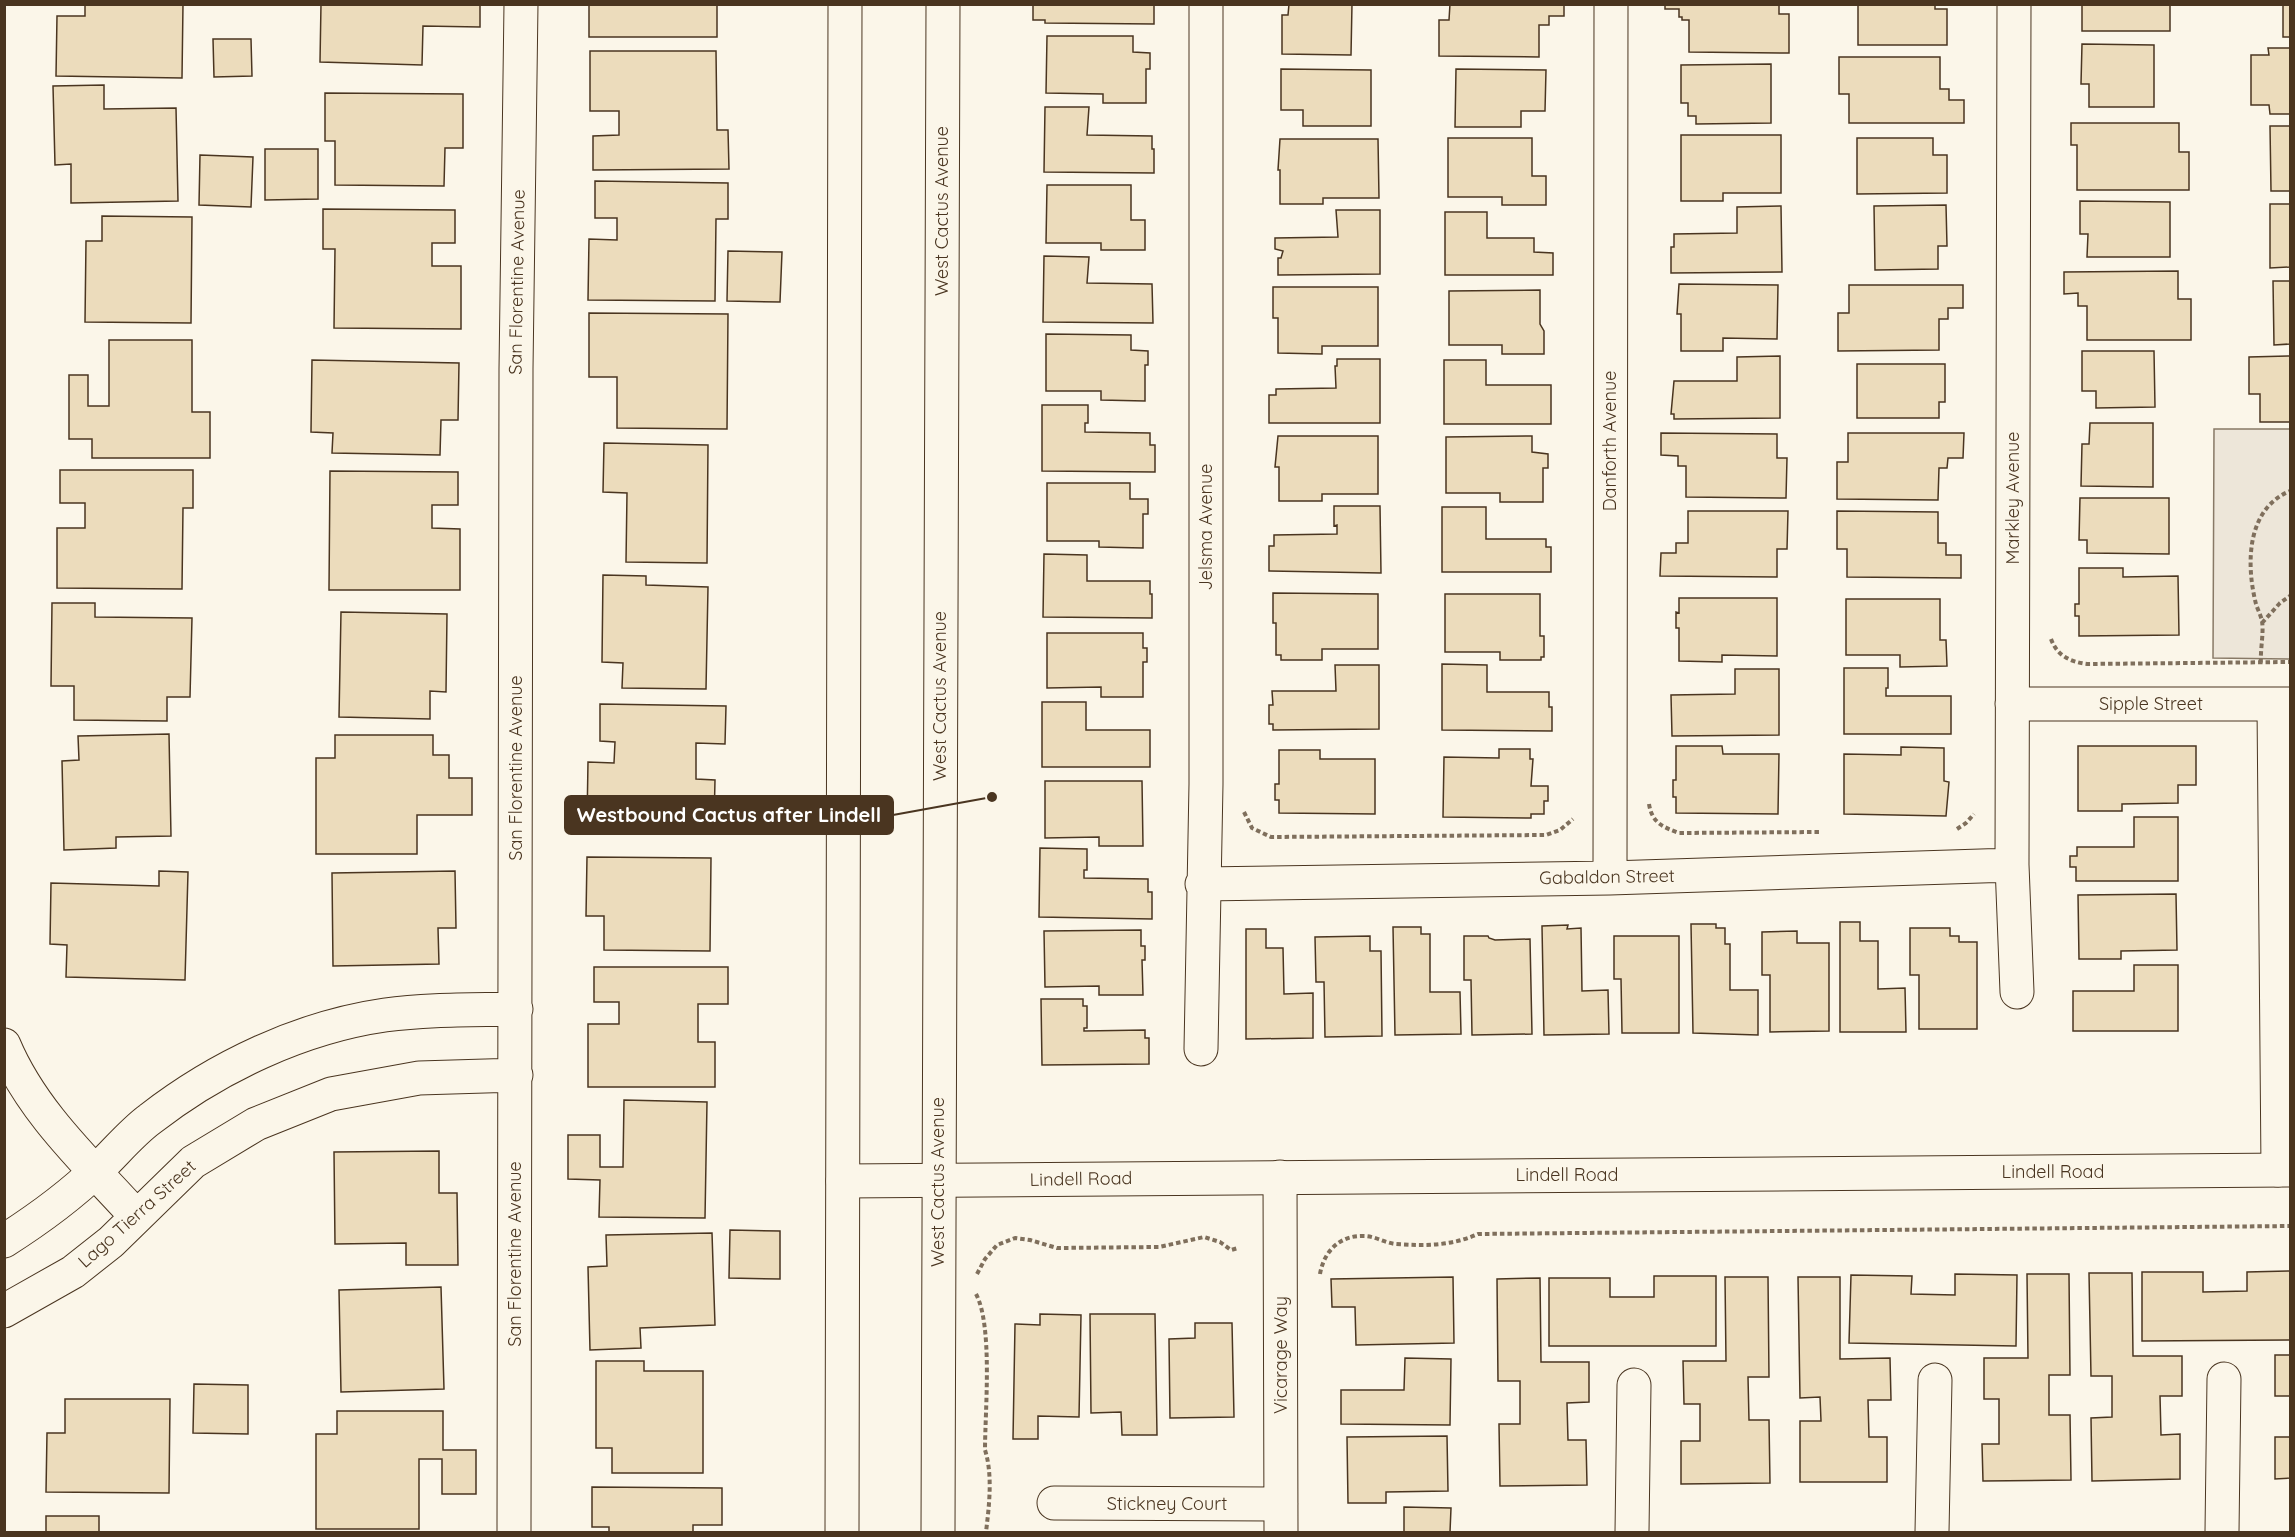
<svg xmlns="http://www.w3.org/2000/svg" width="2295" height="1537" viewBox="0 0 2295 1537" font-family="Quicksand,sans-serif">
  <rect width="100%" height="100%" fill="#fbf6e9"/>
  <path fill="#ede6d9" stroke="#887966" stroke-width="1.5" d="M2214,429h76v230l-77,-1z"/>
  <path fill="#ecdcbc" stroke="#4a3520" stroke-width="1.5" d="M85,4h98l-1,74 -126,-2 1,-60h28z
    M321,4h159v23l-57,-1 -1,39 -102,-3z
    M589,4h128v33h-128z
    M1033,4h121v20l-109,-1v-3h-12z
    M1289,4h63l-1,51 -69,-1v-39h6z
    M1450,4h114v12h-15v9h-10v32l-100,-1v-36h10z
    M1665,4h114v10h10v39l-100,-1v-32h-7v-3h-3v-8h-14z
    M1858,4h77v5h12v36h-89z
    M2082,4h88v27h-88z
    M2283,4h7v33h-7z
    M1047,36h86v16l17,1v16h-4v34h-43v-9l-57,-1z
    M213,39h38l1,37 -38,1z
    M2082,44l72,1v62h-65v-23h-8z
    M2268,48h22v66h-20l-1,-9h-18v-50h18z
    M590,51h126l1,79h11l1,39 -136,1v-34l26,-1v-24h-29z
    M1839,57h101v32h9v11h15v23h-115v-29h-10z
    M1771,64v59l-75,1v-8h-8v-13h-7v-38z
    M1281,69l90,1v56h-68v-16h-22z
    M1456,69l90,1 -1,41h-24v16h-66z
    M104,85v24l72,-1 2,93 -107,2v-39l-16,1 -2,-79z
    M325,93l138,1v54h-18l-1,38 -109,-1v-44h-10z
    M1045,107h44l-2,28 65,1v13h2v24l-110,-1z
    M2071,123h108v29h10v38h-112v-45h-6z
    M2270,126h20v65h-19z
    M1681,135h100v58h-58v8h-42z
    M1448,138h84v38h14v29h-44v-8h-54z
    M1857,138h76v17h14v38l-90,1z
    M1280,139h98l1,59h-56v6h-43v-34h-2z
    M265,149h53v50l-53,1z
    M200,155l53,2 -2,50 -52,-2z
    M595,181l133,2v36h-12l-1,82 -127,-1 1,-61 28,1v-22h-22z
    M1047,185h84v35h14v30h-44v-7h-55z
    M2080,201l90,1v55h-83l1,-23h-8z
    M2270,204h20v63l-20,1z
    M1946,205l1,41h-9v23l-63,1 -1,-64z
    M1781,206l1,66 -111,1v-26h3v-13l63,-1v-26z
    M323,209l132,1v33h-23v23h29v63l-127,-1 1,-79h-12z
    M1336,210h44v64l-102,1v-17h3l2,-7 -8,-2v-11l63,-1z
    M1445,212h42v26h47v14l19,1v22h-108z
    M102,216l90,1 -1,106 -106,-1 1,-81h16z
    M728,251l54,1 -2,50 -53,-1z
    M1044,256l45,1 -2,26 65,1 1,39 -110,-1z
    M2178,271v28h13v41h-104v-34h-9v-13l-14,1v-22z
    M2273,281h17v63l-16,1z
    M1679,284l99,1 -1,54 -54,-1v13h-42v-37h-4z
    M1849,285h114v23h-15v11h-9v31l-101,1v-38h11z
    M1273,287h105v59h-56v8l-44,-1v-35h-5z
    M1540,290v34l4,7v23h-42v-9h-53v-54z
    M589,313l139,1 -1,115 -110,-1v-51h-28z
    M1046,334l85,1v15l17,1v14h-3v36l-44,-1v-9h-55z
    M109,340h83v72h18v46h-118v-19h-23v-64h19v31h21z
    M2082,351h72l1,56 -59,1v-17h-14z
    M1780,356v62l-106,1v-5h-3l3,-33h63v-24z
    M2290,356v66h-30v-28h-11v-37z
    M1337,359h43v64h-111v-28h7v-6l60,-1 -1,-22h2z
    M312,360l147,3 -1,57h-17l-1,35 -108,-2 1,-20 -22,-1z
    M1444,360h42v25h65v39h-107z
    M1857,364h88v38h-6v16h-82z
    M1042,405h46v18h-3v9l65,1v12h5v27l-113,-1z
    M2090,423h63v64l-72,-1 1,-42h7z
    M1661,433l116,1v24h10l-1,40 -100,-1v-31h-8v-10l-17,-1z
    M1848,433h116l-1,25h-15l-1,10h-8l-1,32 -101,-1v-37h11z
    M1278,436h100v58h-56v7h-43v-34h-4z
    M1532,436v16l16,2v14h-5v34h-43v-9h-54v-56z
    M604,443l104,2 -1,118 -81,-1 1,-69 -24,-1z
    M60,470h133v38h-10l-1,81 -125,-1v-60h28v-25h-25z
    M330,471l128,1v33h-26v23l28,1v61h-131z
    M1047,483h83v16h18v15h-5v34l-44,-1v-6h-52z
    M2080,498h89v56l-82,-1v-13h-8z
    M1334,506h46l1,67 -112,-2v-25h5v-11l63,-1v-9l-3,1z
    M1442,507h44v32h60v8h5v25h-109z
    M1688,511h100l-1,38h-10v28l-117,-1 1,-23h15v-10h12z
    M1837,511l101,1v31h8v12h15v23l-114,-1v-28h-10z
    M1044,554l43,1v26h63v13h2v24l-109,-1z
    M2079,568h44v9l55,-1 1,59 -100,1v-20h-4v-12h4z
    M603,575l43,1v9l62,2 -2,102 -84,-1 1,-25 -21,-1z
    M1273,593l105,1v55h-56v11h-41v-5h-5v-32h-3z
    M1445,594h95v42h4v21h-3v3h-41v-8h-55z
    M1679,598h98v58l-55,-1v7l-43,-1v-33h-3v-16l3,1z
    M1846,599h94v41h6l1,26 -47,1v-12h-54z
    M52,603h43v14l97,1 -2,79h-23v24l-93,-1v-34h-23z
    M341,612l106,2 -1,78 -16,-1v28l-91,-2z
    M1047,633h96v15h4v14h-4v35h-42v-10l-54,1z
    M1442,664l45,1v27h62v15h3v24l-110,-1z
    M1335,665h44v64l-106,1v-6h-4v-19h4l-1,-14h64z
    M1844,668h44v20h-2v8h65v38h-107z
    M1735,669h44v66l-107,1 -1,-41 64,-1z
    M1042,702h44v28h64v37h-108z
    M600,704l126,2 -1,38 -29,-1v36l19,1 -1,44 -127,-2 1,-60 26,1 1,-21 -15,-1z
    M169,734l2,102 -55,1v11l-52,2 -2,-89 17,-1 -1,-24z
    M335,735h98v20h16v23h23v37h-55v39h-101v-96h19z
    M1676,746h46l1,8h56l-1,60 -102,-1v-16h-3v-17h3z
    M2078,746h118v39h-18v18l-56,1v7h-44z
    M1901,747l43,1v33l5,1 -3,34 -102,-2v-60l57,1z
    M1499,749h31v10h3l-2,27h17v15h-4v13h-13v4l-88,-1 1,-60 55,1z
    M1279,750h41v9h55v55l-96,-1v-13h-4v-16h4z
    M1045,781h97l1,65h-44v-9l-54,1z
    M2134,817h44v64h-102v-14h-6v-11h7v-9h57z
    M1040,848l47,1v21h-3v8l64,1v13h4v27l-113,-2z
    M587,857l124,1 -1,93 -106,-1v-34h-18z
    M159,871l29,1 -3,108 -119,-3 1,-32 -17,-1 1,-61 108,3z
    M455,871l1,57h-18l1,36 -106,2 -1,-93z
    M2176,894l1,56 -56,1v8h-42l-1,-64z
    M1840,922h20v19h18v48l27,-1 1,44h-66z
    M1691,924h25v4h9v16h5v46h28v45l-65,-2z
    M1568,925l-1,4 14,-1 1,63 26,-1 1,44 -65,1 -2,-109z
    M1393,927h28v7h9v58h30l1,42 -66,1z
    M1910,928h40v8h9v6h18v87h-58v-54h-9z
    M1246,929h20v19h17l1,46 29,-1v45l-67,1z
    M1141,930v16h4v14h-3l1,35h-44v-9l-54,1 -1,-56z
    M1797,931v12h32v88l-59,1v-57h-8v-43z
    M1370,936v15h11l1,85 -57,1 -1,-55h-8l-1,-45z
    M1464,936h24l1,2 6,2 35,-1 2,95 -60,1 -1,-55h-7z
    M1614,936h65v97h-57l-1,-54h-7z
    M2134,965h44v66h-105v-40h61z
    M594,967h134v37h-30v38h17v45h-127v-63h31v-22h-25z
    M1041,999h42v7h4v22h-3v3l61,-1v8h4v26l-107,1z
    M624,1100l83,2 -2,116 -106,-1 1,-37 -32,-1v-44h32v32h23z
    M439,1151v42h18l1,72h-52v-22l-71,1 -1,-92z
    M730,1230l50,1v48l-51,-1z
    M712,1233l3,92 -75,3 1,20 -51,2 -2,-83 19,-1 -1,-31z
    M2290,1271v69l-148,1v-69h61v20l44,-1v-19z
    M2089,1273h43l1,83h49v40h-22l1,39 19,-1v45l-88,2 -1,-63 21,-1v-41h-21z
    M1955,1274l62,1 -1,71 -167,-3 2,-68 61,1 -1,18 44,1z
    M2027,1274h42l1,101h-21v40h21l1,65 -88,1 -1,-37h17v-45h-15v-41h44z
    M1654,1276h62v70h-167v-68h61v19h44z
    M1453,1277l1,66 -98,2 -1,-38h-23l-1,-28z
    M1725,1277h43l1,100h-21l1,43h20l1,63 -89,1v-43h19v-37h-16l-1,-43h43z
    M1798,1277h42v82l50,-1 1,42h-23l1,37h18v45h-87v-61h21l-1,-24 -20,1z
    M1540,1278l1,84h48v40l-22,1 1,37h18l1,45 -87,1 -1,-62h21v-43h-22l-1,-102z
    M441,1287l3,102 -103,3 -2,-102z
    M1040,1314l41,1 -2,102 -41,-1v23h-25l2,-115 25,1z
    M1090,1314h65l2,121h-35l-1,-23 -30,1z
    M1195,1323h37l2,94 -64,1 -1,-79 26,-1z
    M2275,1355h15v41h-15z
    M1405,1358l46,1 -1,66 -109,-1v-34h63z
    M596,1361h48v10h59v102h-91v-25h-16z
    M194,1384l54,1v49l-55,-1z
    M65,1399h105l-1,94 -123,-1 1,-59h18z
    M337,1411h106v39h33v44h-34v-35h-23v70h-103v-95h21z
    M1447,1436l1,55 -62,1v11h-38l-1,-66z
    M2275,1437h15v41l-15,1z
    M592,1487l130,1v37h-29v7h-84v-5h-17z
    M1404,1507l47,1 -1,24h-46z
    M46,1516h53v16h-53z"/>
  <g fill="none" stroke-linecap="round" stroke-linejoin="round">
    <defs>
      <path id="street" d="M2014,4l-2,861 5,127
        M2012,704h278
        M2274,705l4,465
        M1610,878l1,-874
        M1202,884l408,-6 402,-13
        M4,1045c28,67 84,118 132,171
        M1201,1049l5,-265v-780
        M1280,1177l1,355
        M4,1241c33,-21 66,-45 94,-72 17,-16 33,-36 52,-50 67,-52 151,-92 235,-104 43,-6 87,-5 131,-6
        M4,1311l69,-39 38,-30 82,-80 63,-38 75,-30 88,-16 97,-3
        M1054,1503l227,1
        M514,1532l2,-1163 5,-365
        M1632,1532l2,-147
        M1932,1532l3,-152
        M2222,1532l2,-153"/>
      <path id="secondary" d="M843,1181l1447,-11"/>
      <path id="primary" d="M842,1532l3,-1528
        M938,1532l5,-1528"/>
    </defs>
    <use href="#street" stroke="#4a3520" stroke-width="35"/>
    <use href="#secondary" stroke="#4a3520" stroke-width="35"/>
    <use href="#primary" stroke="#4a3520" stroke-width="35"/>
    <path stroke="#7f6f5c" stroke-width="4" stroke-dasharray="4.5 3" stroke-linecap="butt" d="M2262,623l18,-20 10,-7
      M2051,639c6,17 20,23 36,25l203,-2
      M2261,663c-1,-13 3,-30 1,-42 -1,-5 -4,-11 -6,-17 -10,-39 -10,-95 34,-113
      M1649,804c3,19 14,23 30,29l142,-1
      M1244,812l8,16 19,9 275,-2 14,-5 13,-11
      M1957,829l9,-6 8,-9
      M977,1274l8,-15 12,-14 18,-7 15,2 27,8 102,-1 45,-10 16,5 11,8 7,-2
      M1320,1274c4,-23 20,-39 44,-38 11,0 21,7 32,8 29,2 55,2 82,-10l812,-8
      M976,1294c17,32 9,117 9,156 8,25 4,57 1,82"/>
    <use href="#street" stroke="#fbf6e9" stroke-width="33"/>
    <use href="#secondary" stroke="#fbf6e9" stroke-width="33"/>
    <use href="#primary" stroke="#fbf6e9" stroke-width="33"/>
  </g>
  <g text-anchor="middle" stroke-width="4.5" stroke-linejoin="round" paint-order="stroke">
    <g font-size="18" fill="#4a3520" stroke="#fbf6e9">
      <text transform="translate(942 211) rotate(-90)" y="6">West Cactus Avenue</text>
      <text transform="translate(517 282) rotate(-89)" y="6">San Florentine Avenue</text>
      <text transform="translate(1610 441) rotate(-90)" y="6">Danforth Avenue</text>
      <text transform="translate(2013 498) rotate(-90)" y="6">Markley Avenue</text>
      <text transform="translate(1206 527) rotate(-90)" y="6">Jelsma Avenue</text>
      <text transform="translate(940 696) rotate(-90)" y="6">West Cactus Avenue</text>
      <text x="2151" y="710">Sipple Street</text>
      <text transform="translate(516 768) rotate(-90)" y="6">San Florentine Avenue</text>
      <text transform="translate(1607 877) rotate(-1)" y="6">Gabaldon Street</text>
      <text x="2053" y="1178">Lindell Road</text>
      <text x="1567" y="1181">Lindell Road</text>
      <text transform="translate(1081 1179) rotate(-1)" y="6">Lindell Road</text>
      <text transform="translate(938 1182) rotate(-90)" y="6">West Cactus Avenue</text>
      <text transform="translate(137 1214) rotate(-42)" y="6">Lago Tierra Street</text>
      <text transform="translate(515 1254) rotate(-90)" y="6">San Florentine Avenue</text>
      <text transform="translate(1281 1355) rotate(-90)" y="6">Vicarage Way</text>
      <text x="1167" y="1510">Stickney Court</text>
    </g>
  </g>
  <path fill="none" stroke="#4a3520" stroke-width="2" d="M992 797L893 815"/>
  <circle fill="#4a3520" stroke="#fbf6e9" stroke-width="2" cx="992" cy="797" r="6"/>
  <rect fill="#4a3520" stroke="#4a3520" stroke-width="2" x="565" y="796" width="328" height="38" rx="6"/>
  <g font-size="20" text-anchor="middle" font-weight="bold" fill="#fff">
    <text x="729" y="822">Westbound Cactus after Lindell</text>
  </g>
  <rect width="2295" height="1537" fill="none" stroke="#4a3520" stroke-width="12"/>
</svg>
